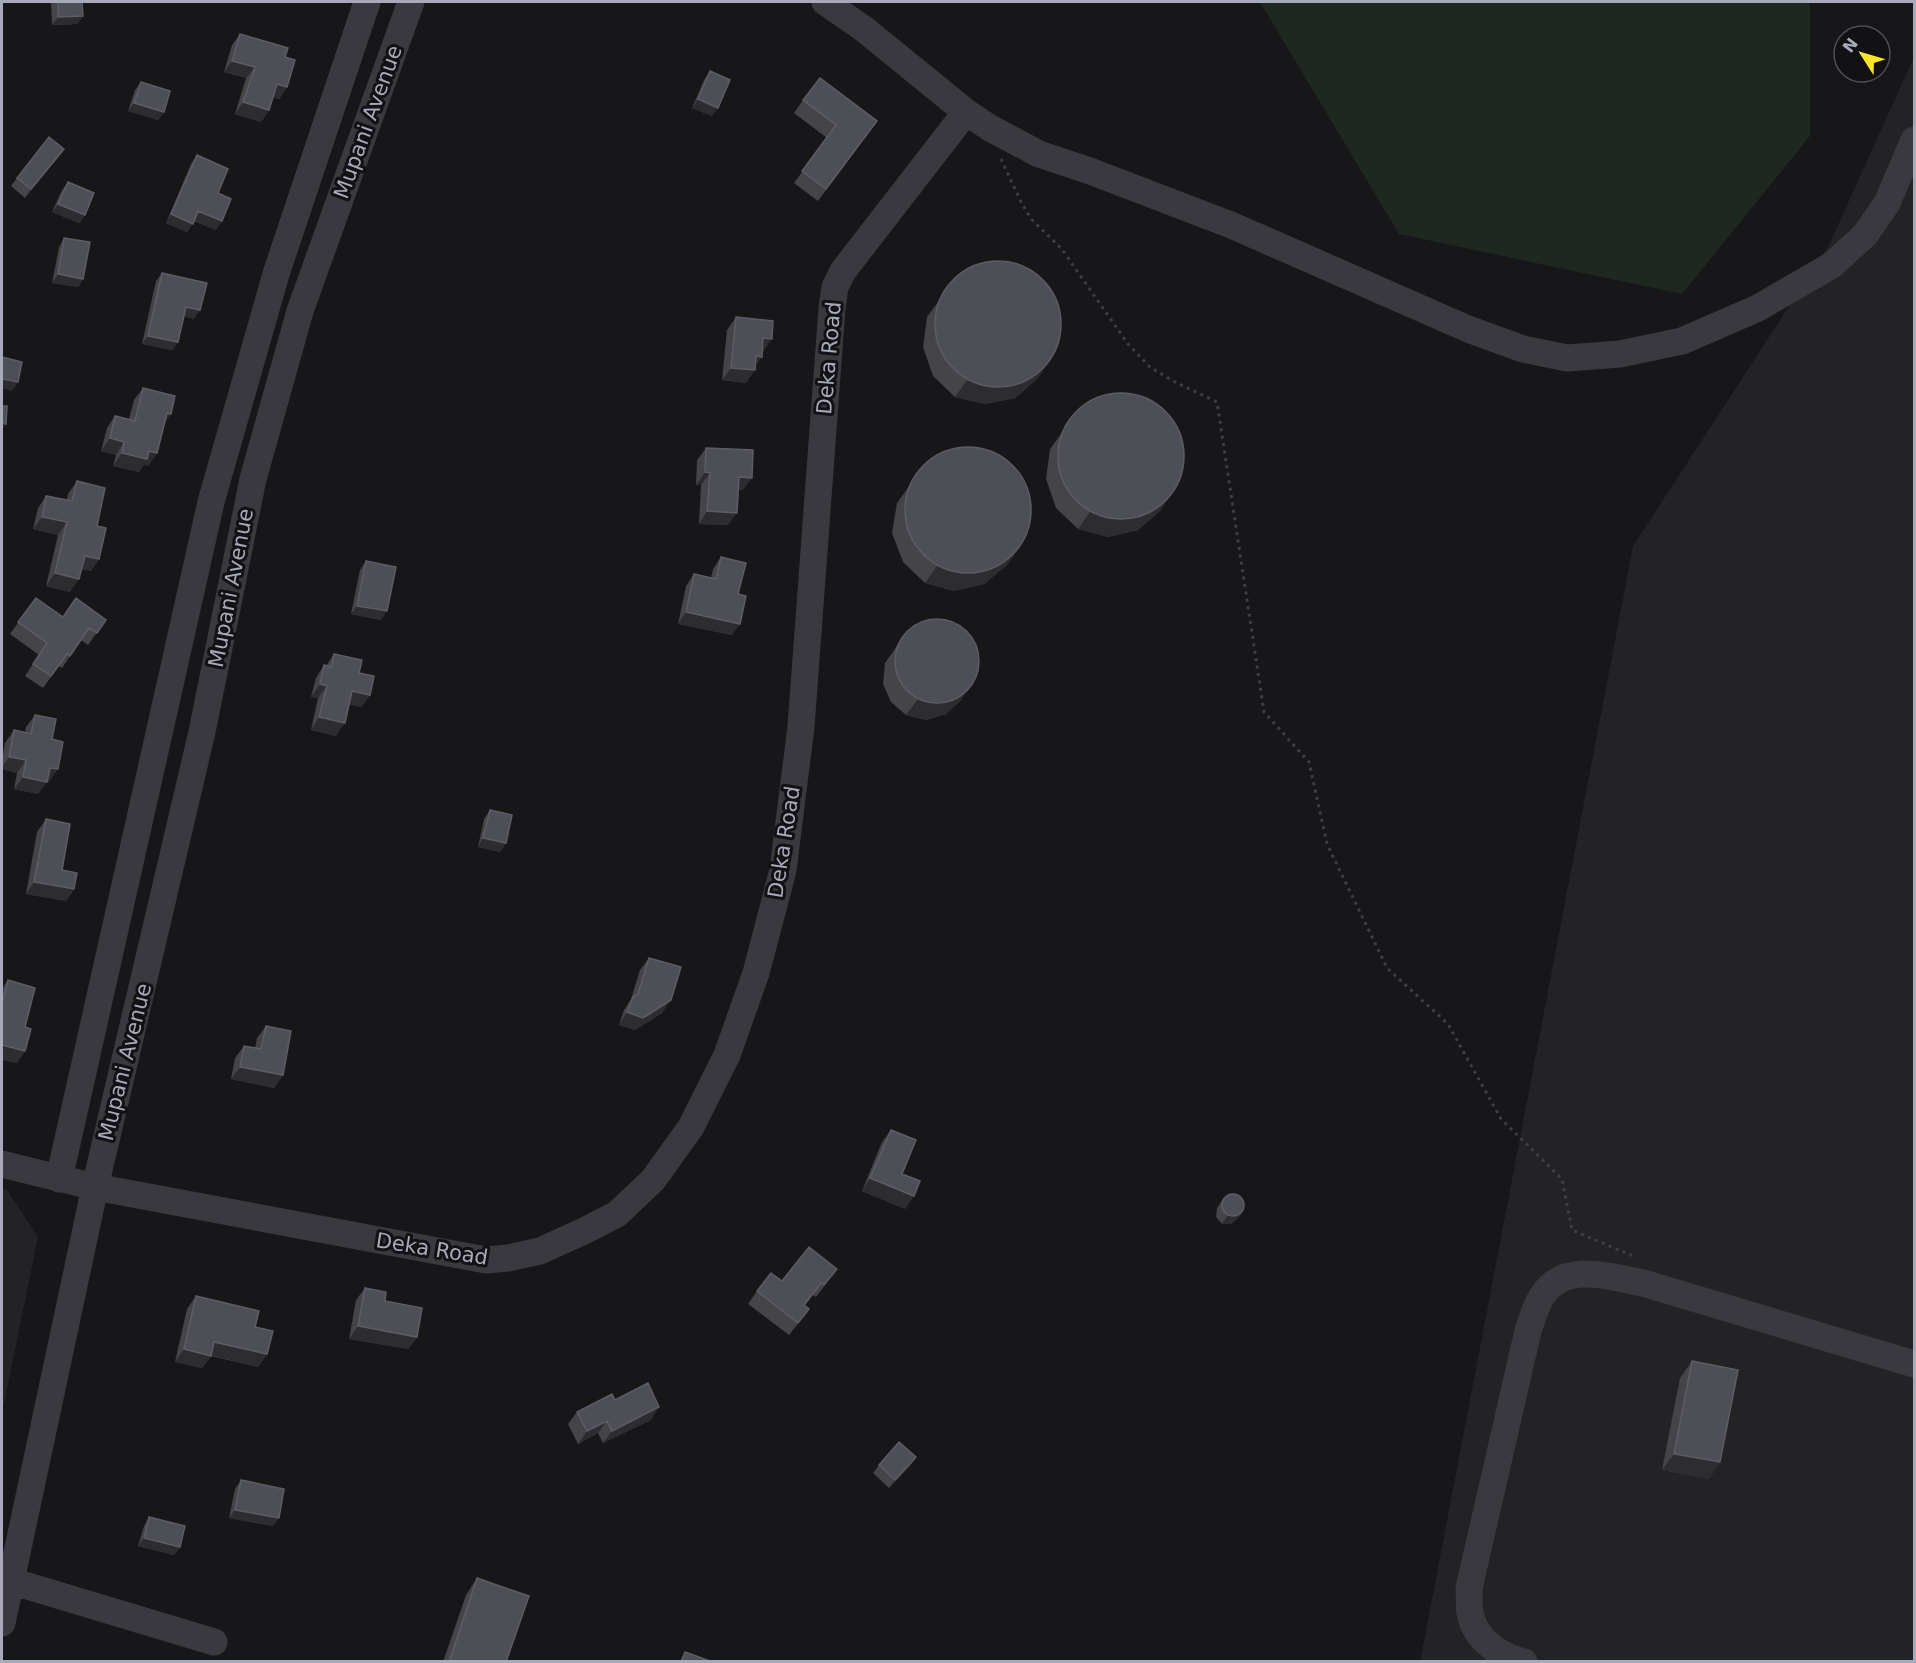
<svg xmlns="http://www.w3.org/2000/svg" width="1916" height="1663" viewBox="0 0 1916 1663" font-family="'DejaVu Sans',sans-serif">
  <rect width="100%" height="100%" fill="#171719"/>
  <path fill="#232326" d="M1914,57v1604l-494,1 213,-1116 196,-301z
    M2,1189l5,1 31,47 -36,177z"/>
  <path fill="#1e2821" d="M1260,2h550v134l-128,158 -283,-60z"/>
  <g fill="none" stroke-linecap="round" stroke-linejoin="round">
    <path stroke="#3d3e46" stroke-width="3" stroke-dasharray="3 4.5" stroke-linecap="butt" d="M1001,159l21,45 10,16 29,28 67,96 22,23 25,15 42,20 47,310 45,50 18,82 60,124 61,56 53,95 61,60 10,51 61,26 1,3"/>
    <path stroke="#3a3940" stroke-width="27" d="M966,112l24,16 49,26 51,17 141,54 237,104 55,20 44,9 53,-4 62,-13 76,-33 74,-43 33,-30 22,-32 27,-63
      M2,1164l93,23 391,73 22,-2 32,-7 44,-20 33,-17 36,-34 38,-53 36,-72 29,-82 27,-103 18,-143 31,-419 3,-21 8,-16 123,-159 -102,-83 -39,-27
      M59,1179l152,-677 65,-228 91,-272
      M11,1581l203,61
      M2,1623l93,-436 107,-455 51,-253 47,-168 111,-309
      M1524,1662c-22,-5 -47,-21 -53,-45 -3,-8 -1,-20 -2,-29l59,-257c5,-14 8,-28 17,-39 23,-30 67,-15 98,-9l271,81"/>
  </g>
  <path fill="#444449" d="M51,2h31l1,14 -6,8 -25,1z
    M240,34l45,23 2,30 -8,12 -6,-2 -4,13 -8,12 -26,-8 11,-36 -22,-6 8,-27z
    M710,71l2,45 -20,-8 12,-28z
    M141,82l23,30 -6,8 -30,-9 7,-21z
    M803,100l74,21 -59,80 -24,-18 33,-45 -33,-25z
    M197,155l21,38 -2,37 -22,-9 -7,11 -21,-9 25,-59z
    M58,157l-33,41 -14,-12 6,-8z
    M68,182l17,33 -6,8 -27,-11 10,-22z
    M64,238l19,41 -5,8 -26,-4 7,-36z
    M162,273l32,46 -10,-3 -6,26 -6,8 -30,-6 14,-63z
    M957,276l92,85 -11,17 -23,20 -30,6 -30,-7 -22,-21 -10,-29 4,-30z
    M736,317l27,35 -1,-1 -16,32 -24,-3 5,-50z
    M143,388l22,35 -8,30 -9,13 -4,-2 -5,8 -26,-6 3,-11 -15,-4 6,-23 8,-12 14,3 5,-19z
    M1080,408l81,102 -23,20 -30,7 -30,-8 -22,-21 -10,-29 4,-30z
    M706,448l37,42h-5l-10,35 -29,-1 2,-39h-5l1,-25z
    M927,462l81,102 -24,20 -30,7 -29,-8 -22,-21 -11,-29 5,-30z
    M77,481l20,45 2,33 -8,12 -9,-2 -12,23 -24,-6 12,-51 -25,-6 5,-21 8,-12 21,4 1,-6z
    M721,557l17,37 -6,41 -54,-11 8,-38 8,-12 17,4 2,-9z
    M366,561l15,59 -30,-6 9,-44z
    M36,598l27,19 43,3 -18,25 -7,-5 -19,28 -3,-2 -16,22 -18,-12 14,-21 -29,-21z
    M908,630l53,70 -15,14 -20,6 -20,-5 -15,-13 -8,-18 2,-21z
    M334,654l25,19 11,22 -9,12 -12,-3 -13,32 -25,-6 7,-32 -7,-1 5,-19 8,-13 2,1z
    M35,715l17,24 -3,43 -2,-1 -9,13 -24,-5 3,-16 -15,-4v-9l3,-17 9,-13 11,2 1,-5z
    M490,810l16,33 -6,9 -22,-5 6,-28z
    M46,819l16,51 12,19 -8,12 -40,-7 11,-62z
    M649,958l13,55 -27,17 -16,-5 5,-15 7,-11 9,-29z
    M8,980l17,47v24l-8,12 -15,-3v-71z
    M266,1026l17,49 -9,13 -43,-9 4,-21 9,-12 11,2 2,-10z
    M891,1130l14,79 -43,-18 20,-49z
    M1223,1199l21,11 -6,8 -7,6h-9l-6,-7 1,-9z
    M837,1269l-21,28 -3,-2 -8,10 -5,16 -11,14 -41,-31 9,-13 25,-10z
    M365,1288l20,13 32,36 -9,12 -59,-10 7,-39z
    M196,1296l59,31 12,27 -9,13 -47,-11 -9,12 -27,-6 12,-53z
    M1692,1361l28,101 -11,17 -47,-9 18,-92z
    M577,1412l74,8 -48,23 -5,-10 -20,11 -10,-20z
    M916,1457l-6,9 -21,22 -16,-15 6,-8z
    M241,1480l32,46 -44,-8 6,-29z
    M149,1517l31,30 -6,8 -36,-9 6,-20z
    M477,1578l29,84h-63l23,-67z"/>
  <path fill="#2d2d31" d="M83,16l-6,8 -25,1 6,-8z
    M232,61l23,6 -9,11 -22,-6z
    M277,84l10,3 -8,12 -10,-3z
    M698,99l20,9 -6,8 -20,-8z
    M243,102l26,8 -8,12 -26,-8z
    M134,103l30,9 -6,8 -30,-9z
    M64,149l-6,8 -33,41 6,-9z
    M58,204l27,11 -6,8 -27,-11z
    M198,211l24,10 -6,9 -23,-10z
    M171,214l22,10 -6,8 -21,-9z
    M58,274l25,5 -5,8 -26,-4z
    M186,307l14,3 -6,9 -14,-4z
    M148,336l30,6 -6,8 -30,-6z
    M763,338l9,1 -9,13 -8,-1z
    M756,356l6,1 -9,12z
    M1049,361l-11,17 -23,20 -30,6 -30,-7 12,-17z
    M731,368l24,2 -9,13 -24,-3z
    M2,379l16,3 -6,9 -10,-3z
    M167,413l4,1 -9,13z
    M2,423l4,1 -4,6z
    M110,438l14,4 -8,13 -15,-4z
    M149,451l8,2 -9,13 -4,-2 -5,8 -26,-6 9,-13z
    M705,472l5,1 -9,12h-5z
    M739,477l13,1 -9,12h-13z
    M1172,493l-11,17 -23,20 -30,7 -30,-8 12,-17z
    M707,511l30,2 -9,12 -29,-1z
    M42,517l25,5 -9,13 -25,-6z
    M1019,548l-11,16 -24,20 -30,7 -29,-8 12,-17z
    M85,556l14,3 -8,12 -15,-3z
    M55,573l24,6 -9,13 -24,-6z
    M357,606l30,5 -6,9 -30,-6z
    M686,612l54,12 -8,11 -54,-11z
    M320,684l7,2 -9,12 -7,-1z
    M972,684l-11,16 -15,14 -20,6 -20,-5 12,-16z
    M352,691l18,4 -9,12 -18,-4z
    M319,717l26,6 -9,13 -25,-6z
    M9,757l17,3 -9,13 -15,-4v-2z
    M50,768l8,1 -9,13 -8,-2z
    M23,777l24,5 -9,12 -24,-5z
    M483,838l23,5 -6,9 -22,-5z
    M34,882l40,7 -8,12 -40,-7z
    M671,1000l-9,13 -27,17 -16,-5 8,-13z
    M2,1045l23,6 -8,12 -15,-3z
    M240,1067l43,8 -9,13 -43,-9z
    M870,1178l44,18 -9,13 -43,-18z
    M1244,1210l-6,8 -7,6h-9l6,-9z
    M358,1326l59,11 -9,12 -59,-10z
    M214,1342l53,12 -9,13 -52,-13z
    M184,1349l27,7 -9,12 -27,-6z
    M659,1407l-8,13 -48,23 9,-12z
    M607,1421l-9,12 -20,11 9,-13z
    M1674,1454l46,8 -11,17 -47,-9z
    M916,1457l-6,9 -21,22 6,-8z
    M235,1510l44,8 -6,8 -44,-8z
    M144,1538l36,9 -6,8 -36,-9z"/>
  <path fill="#4e4f56" stroke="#5c5d65" stroke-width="1.5" d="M58,2h24l1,14 -25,1z
    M240,34l48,14 -3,9 10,3 -8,27 -10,-3 -8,26 -26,-8 12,-35 -23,-6z
    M710,71l20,9 -12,28 -20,-9z
    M820,78l57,43 -51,68 -24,-18 34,-46 -33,-25z
    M141,82l29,9 -6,21 -30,-9z
    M49,137l15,12 -33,40 -14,-11z
    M197,155l31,14 -10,24 13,6 -9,22 -24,-10 -5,13 -22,-10z
    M68,182l26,11 -9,22 -27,-11z
    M64,238l26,4 -7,37 -25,-5z
    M935 324a63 63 0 1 1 126 0a63 63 0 1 1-126 0Z
    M162,273l45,10 -7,27 -14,-3 -8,35 -30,-6z
    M736,317l37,4 -1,18 -9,-1 -1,19 -6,-1 -1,14 -24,-2z
    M2,357l20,5 -4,20 -16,-3z
    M143,388l32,8 -4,18 -4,-1 -10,40 -8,-2 -2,8 -25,-6 2,-11 -14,-4 5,-22 20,5z
    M1058 456a63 63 0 1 1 126 0a63 63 0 1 1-126 0Z
    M2,406h5l-1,18 -4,-1z
    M905 510a63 63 0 1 1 126 0a63 63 0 1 1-126 0Z
    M706,448l47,2 -1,28 -13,-1 -2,36 -30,-2 3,-38 -5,-1z
    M77,481l28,7 -8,38 9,2 -7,31 -14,-3 -6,23 -24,-6 12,-51 -25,-5 4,-21 26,5z
    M721,557l25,6 -8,31 8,2 -6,28 -54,-12 8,-38 22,5z
    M366,561l30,6 -9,44 -30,-5z
    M36,598l27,19 13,-19 30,22 -9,13 -8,-5 -19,28 -3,-2 -16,22 -18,-12 14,-21 -29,-21z
    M895 661a42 42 0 1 1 84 0a42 42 0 1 1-84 0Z
    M334,654l28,6 -3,13 15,3 -4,19 -18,-4 -7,32 -26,-6 8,-31 -7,-2 4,-19 7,2z
    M35,715l21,4 -4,20 11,3 -5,27 -8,-1 -3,14 -24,-5 3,-17 -17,-3 5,-27 17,4z
    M490,810l22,5 -6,28 -23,-5z
    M46,819l24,5 -8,46 15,3 -3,16 -40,-7z
    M649,958l32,9 -10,33 -28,18 -16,-6 6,-15 5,-3z
    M8,980l27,8 -10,39 6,2 -6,22 -23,-6v-41z
    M266,1026l25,5 -8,44 -43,-8 4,-21 17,3z
    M891,1130l25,10 -14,34 18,7 -6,15 -44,-18z
    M1222 1205a11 11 0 1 1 22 0a11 11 0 1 1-22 0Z
    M809,1247l28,22 -13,16 -3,-2 -17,22 5,4 -11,14 -41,-32 14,-18 11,8z
    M365,1288l21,4 -1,9 37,7 -5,29 -59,-11z
    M196,1296l63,15 -4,16 18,4 -6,23 -53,-12 -3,14 -27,-7z
    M1692,1361l46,9 -18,92 -46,-8z
    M648,1383l11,24 -47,24 -5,-10 -20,10 -10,-19 35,-18 3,6z
    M899,1442l17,15 -21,23 -16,-15z
    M241,1480l43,9 -5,29 -44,-8z
    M149,1517l36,9 -5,21 -36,-9z
    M477,1578l52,18 -23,66h-57z
    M685,1652l25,9v1h-29z"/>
  <g text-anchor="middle" stroke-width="6" stroke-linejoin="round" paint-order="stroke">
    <g font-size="21" fill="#a8a9ba" stroke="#121214">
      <text transform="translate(368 122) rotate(-70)" y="7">Mupani Avenue</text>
      <text transform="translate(829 358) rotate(-85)" y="7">Deka Road</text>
      <text transform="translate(231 588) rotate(-79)" y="7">Mupani Avenue</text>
      <text transform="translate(784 842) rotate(-81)" y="7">Deka Road</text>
      <text transform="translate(125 1062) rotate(-76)" y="7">Mupani Avenue</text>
      <text transform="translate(432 1249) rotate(9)" y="7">Deka Road</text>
    </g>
  </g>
  <rect width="1916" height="1663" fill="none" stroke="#a8a9ba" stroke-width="6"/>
  <g transform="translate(1862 54) rotate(307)"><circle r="28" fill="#121214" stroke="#4e4e56" stroke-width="1.5"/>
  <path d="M0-4.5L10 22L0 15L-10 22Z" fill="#ffe529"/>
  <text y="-9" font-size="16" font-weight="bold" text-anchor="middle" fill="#a8a9ba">N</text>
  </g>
</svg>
